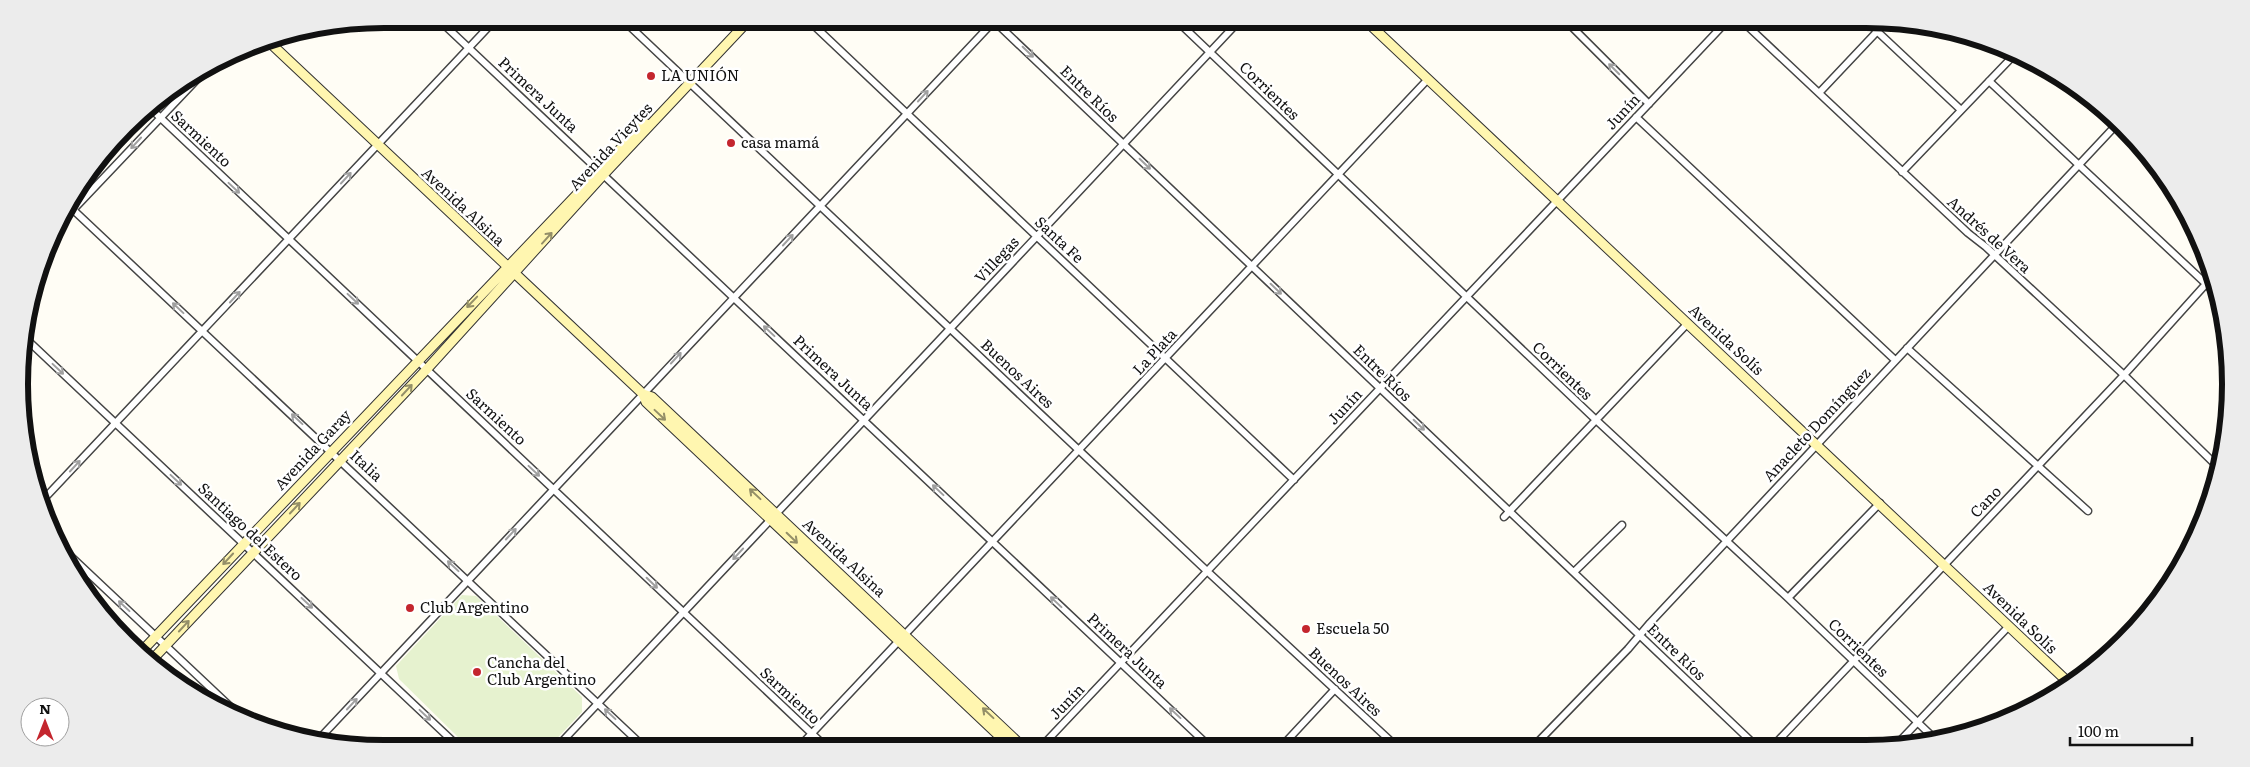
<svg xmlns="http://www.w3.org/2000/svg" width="2250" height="767" viewBox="0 0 2250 767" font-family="Literata,serif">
  <rect width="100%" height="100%" fill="#fffdf5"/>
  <path fill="#e6f2cf" d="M462,595l14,1 106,101v15l-34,36h-79l-70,-69 -3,-13z"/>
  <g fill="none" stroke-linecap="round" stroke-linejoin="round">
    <defs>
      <path id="street" d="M438,19l772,728
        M622,19l586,553 188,174
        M807,19l487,461
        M992,19l763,726
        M1175,19l420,400 193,179 147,141
        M1564,19l85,85
        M1740,19l228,214 18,14 138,128 96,94
        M1864,19l97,91
        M1989,81l230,215
        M1819,93l68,-72
        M148,106l678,641
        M1636,117l259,243
        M1902,172l115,-120
        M67,204l578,544
        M54,230l152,-160
        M22,335l438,413
        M1907,348l181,163
        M42,501l454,-482
        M1504,517l184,-194
        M63,549l173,163
        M1574,572l48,-47
        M1788,598l92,-95
        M2096,665l67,-76
        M318,740l678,-721
        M1774,745l350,-370 90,-100
        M1896,745l113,-119
        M1282,746l53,-57
        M1534,746l94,-97 22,-26 469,-501
        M799,747l629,-668
        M1041,747l688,-728
        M556,748l685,-729"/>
      <path id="secondary" d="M1364,19l704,663 5,-1
        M267,40l376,354
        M140,653l505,-530
        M150,662l277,-293 177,-195 146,-155
        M1011,747l-365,-345 -3,-8 9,3 371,350"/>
    </defs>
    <use href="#street" stroke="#444" stroke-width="9"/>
    <use href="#secondary" stroke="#333" stroke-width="11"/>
    <use href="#street" stroke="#fff" stroke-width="6"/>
    <use href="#secondary" stroke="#fff6b0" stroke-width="9"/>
  </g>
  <defs><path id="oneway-shaft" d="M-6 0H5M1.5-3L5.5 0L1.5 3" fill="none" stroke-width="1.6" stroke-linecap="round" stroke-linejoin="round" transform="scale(1.25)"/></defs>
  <g stroke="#a0a0a0">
    <use href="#oneway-shaft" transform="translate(1028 52) rotate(44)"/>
    <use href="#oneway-shaft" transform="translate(1614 69) rotate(-135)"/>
    <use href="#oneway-shaft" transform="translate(923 96) rotate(-47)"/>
    <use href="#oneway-shaft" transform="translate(136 143) rotate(133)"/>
    <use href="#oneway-shaft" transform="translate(1145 164) rotate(44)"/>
    <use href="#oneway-shaft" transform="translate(346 178) rotate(-47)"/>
    <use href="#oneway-shaft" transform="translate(234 188) rotate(43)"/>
    <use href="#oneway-shaft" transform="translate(788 240) rotate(-47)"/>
    <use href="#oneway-shaft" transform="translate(1276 289) rotate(44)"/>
    <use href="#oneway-shaft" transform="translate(235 297) rotate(-47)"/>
    <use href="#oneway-shaft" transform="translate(353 299) rotate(43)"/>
    <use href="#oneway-shaft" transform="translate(178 308) rotate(-137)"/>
    <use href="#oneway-shaft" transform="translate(769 331) rotate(-137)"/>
    <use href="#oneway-shaft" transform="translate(676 358) rotate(-47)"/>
    <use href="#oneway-shaft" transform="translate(58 369) rotate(43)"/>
    <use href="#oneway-shaft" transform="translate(297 419) rotate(-137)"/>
    <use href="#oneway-shaft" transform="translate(1419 425) rotate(44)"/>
    <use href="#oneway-shaft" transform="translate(75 466) rotate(-47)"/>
    <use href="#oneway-shaft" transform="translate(534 471) rotate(43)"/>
    <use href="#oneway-shaft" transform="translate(176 480) rotate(43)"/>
    <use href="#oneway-shaft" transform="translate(938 490) rotate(-137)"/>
    <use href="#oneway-shaft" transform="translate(511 534) rotate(-47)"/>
    <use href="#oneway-shaft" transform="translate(738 554) rotate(133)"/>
    <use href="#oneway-shaft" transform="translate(453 566) rotate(-137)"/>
    <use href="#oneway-shaft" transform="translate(652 583) rotate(44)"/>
    <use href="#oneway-shaft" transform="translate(1056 602) rotate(-137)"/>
    <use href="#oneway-shaft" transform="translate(307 603) rotate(43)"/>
    <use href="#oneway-shaft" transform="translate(124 606) rotate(-137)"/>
    <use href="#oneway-shaft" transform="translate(352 704) rotate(-47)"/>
    <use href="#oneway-shaft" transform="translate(1175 713) rotate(-137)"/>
    <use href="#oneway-shaft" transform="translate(610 714) rotate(-137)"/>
    <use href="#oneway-shaft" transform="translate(425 715) rotate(43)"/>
  </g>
  <g stroke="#948f68">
    <use href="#oneway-shaft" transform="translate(547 238) rotate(-48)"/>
    <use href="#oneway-shaft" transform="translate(472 302) rotate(134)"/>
    <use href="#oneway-shaft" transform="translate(407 390) rotate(-47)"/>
    <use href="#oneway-shaft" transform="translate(660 415) rotate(43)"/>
    <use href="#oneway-shaft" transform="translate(755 494) rotate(-137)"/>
    <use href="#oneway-shaft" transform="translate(295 508) rotate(-47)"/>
    <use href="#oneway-shaft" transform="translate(792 538) rotate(44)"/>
    <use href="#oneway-shaft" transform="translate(228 559) rotate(133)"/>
    <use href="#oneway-shaft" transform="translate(184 626) rotate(-47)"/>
    <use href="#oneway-shaft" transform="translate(988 713) rotate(-137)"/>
  </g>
  <g fill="#c4262e" stroke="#fff" stroke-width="2">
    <circle cx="651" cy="76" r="5"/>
    <circle cx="731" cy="143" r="5"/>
    <circle cx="410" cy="608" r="5"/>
    <circle cx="1306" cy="629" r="5"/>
    <circle cx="477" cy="672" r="5"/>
  </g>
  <g text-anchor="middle" stroke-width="5" stroke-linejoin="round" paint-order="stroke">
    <g font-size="15" fill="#111" stroke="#fff" text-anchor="start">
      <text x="661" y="81">LA UNIÓN</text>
      <text x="741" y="148">casa mamá</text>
      <text x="420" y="613">Club Argentino</text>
      <text x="1316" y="634">Escuela 50</text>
      <text x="487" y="668">Cancha del<tspan x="487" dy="17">Club Argentino</tspan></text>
    </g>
    <g font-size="15" fill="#111" stroke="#fff">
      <text transform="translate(1269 91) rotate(44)" y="5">Corrientes</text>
      <text transform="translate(1089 94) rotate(44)" y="5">Entre Ríos</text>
      <text transform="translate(538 95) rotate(43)" y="5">Primera Junta</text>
      <text transform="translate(1623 112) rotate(-47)" y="5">Junín</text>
      <text transform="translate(201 139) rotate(43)" y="5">Sarmiento</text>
      <text transform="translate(611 147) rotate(-47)" y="5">Avenida Vieytes</text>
      <text transform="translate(463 207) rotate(43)" y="5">Avenida Alsina</text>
      <text transform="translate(1989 235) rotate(42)" y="5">Andrés de Vera</text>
      <text transform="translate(1059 240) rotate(43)" y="5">Santa Fe</text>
      <text transform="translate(997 260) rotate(-47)" y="5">Villegas</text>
      <text transform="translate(1726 340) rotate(43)" y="5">Avenida Solís</text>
      <text transform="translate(1155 352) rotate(-47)" y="5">La Plata</text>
      <text transform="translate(1562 371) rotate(44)" y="5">Corrientes</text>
      <text transform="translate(833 373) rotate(43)" y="5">Primera Junta</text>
      <text transform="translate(1382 373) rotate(44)" y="5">Entre Ríos</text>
      <text transform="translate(1017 374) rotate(43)" y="5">Buenos Aires</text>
      <text transform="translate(1345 407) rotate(-47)" y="5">Junín</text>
      <text transform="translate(496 417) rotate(43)" y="5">Sarmiento</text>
      <text transform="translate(1817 425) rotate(-47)" y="5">Anacleto Domínguez</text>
      <text transform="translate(313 450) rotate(-47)" y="5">Avenida Garay</text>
      <text transform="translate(366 466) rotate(43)" y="5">Italia</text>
      <text transform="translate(1986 502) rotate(-46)" y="5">Cano</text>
      <text transform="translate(250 532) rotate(43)" y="5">Santiago del Estero</text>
      <text transform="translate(844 558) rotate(43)" y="5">Avenida Alsina</text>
      <text transform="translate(2020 618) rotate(44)" y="5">Avenida Solís</text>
      <text transform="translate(1858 648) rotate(44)" y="5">Corrientes</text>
      <text transform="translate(1127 651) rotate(43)" y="5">Primera Junta</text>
      <text transform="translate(1676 652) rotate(44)" y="5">Entre Ríos</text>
      <text transform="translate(1345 682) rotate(43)" y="5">Buenos Aires</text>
      <text transform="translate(790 696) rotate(43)" y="5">Sarmiento</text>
      <text transform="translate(1067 702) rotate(-46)" y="5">Junín</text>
    </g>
  </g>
  <path d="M0 0H2250V767H0ZM384 28H1866A356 356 0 0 1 2222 384V384A356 356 0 0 1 1866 740H384A356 356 0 0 1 28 384V384A356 356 0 0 1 384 28Z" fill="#ececec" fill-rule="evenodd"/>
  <path fill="none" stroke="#111" stroke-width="6" d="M384 28H1866A356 356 0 0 1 2222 384V384A356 356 0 0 1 1866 740H384A356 356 0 0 1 28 384V384A356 356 0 0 1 384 28Z"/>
  <g transform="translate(45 722)"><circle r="24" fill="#ffffff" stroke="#a0a0a0"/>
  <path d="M0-4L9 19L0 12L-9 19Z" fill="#c4262e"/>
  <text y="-8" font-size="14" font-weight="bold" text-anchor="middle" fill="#111111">N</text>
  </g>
  <path d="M2070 737v8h122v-8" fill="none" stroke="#111111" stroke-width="2.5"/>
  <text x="2078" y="737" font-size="15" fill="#111111" stroke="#ffffff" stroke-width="4" paint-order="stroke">100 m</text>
</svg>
